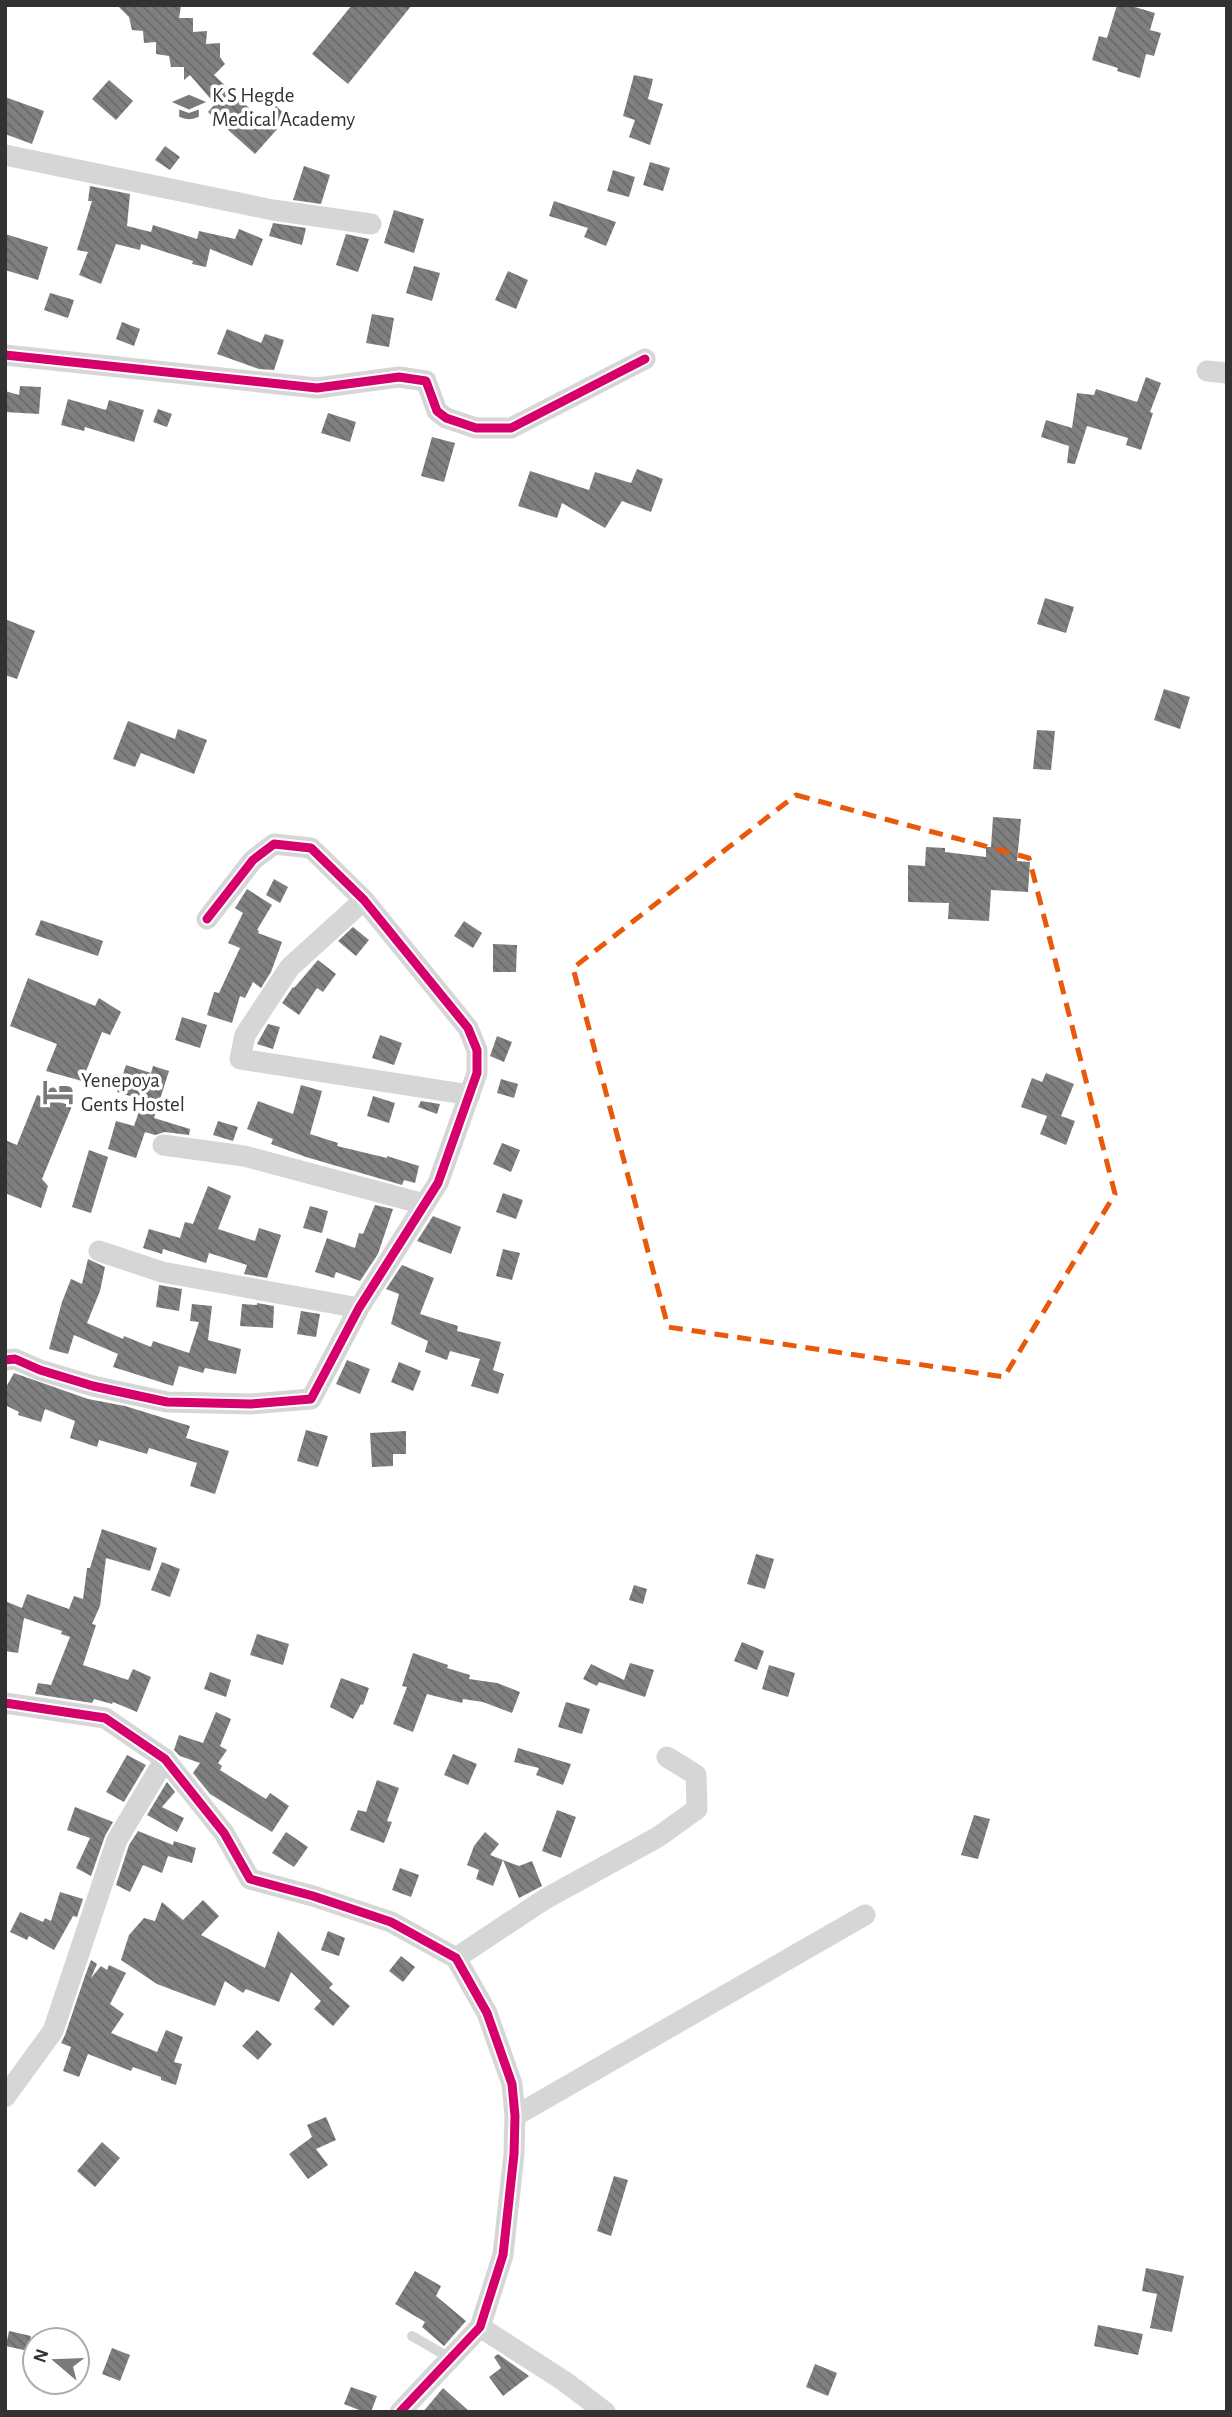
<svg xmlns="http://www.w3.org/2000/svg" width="1232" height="2417" viewBox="0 0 1232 2417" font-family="'Alegreya Sans',sans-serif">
  <defs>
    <pattern id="building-back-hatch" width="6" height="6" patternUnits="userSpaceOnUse" patternTransform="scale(1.75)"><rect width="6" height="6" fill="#808080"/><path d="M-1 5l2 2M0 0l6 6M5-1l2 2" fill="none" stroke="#696969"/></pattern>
  </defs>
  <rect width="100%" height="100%" fill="#fff"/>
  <path fill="url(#building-back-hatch)" d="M117,5l64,1 -2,12h14v14l14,-1 -1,13 14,-1v14l5,7 -11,11 49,46 13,-15 12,11 -33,37 -47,-42 7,-8 -25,-29 -6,5v-13h-13l-2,-11 -13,-2v-12l-12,1 -1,-12 -11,-1 -3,-13z
    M352,5h60l-64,79 -36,-30z
    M1117,5h11l27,8 -5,17 11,3 -7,23 -8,-2 -6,24 -23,-7 1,-3 -26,-8 7,-24 8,2z
    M634,75l19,4 -5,20 15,5 -13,41 -21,-8 6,-17 -12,-4z
    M109,80l24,21 -17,19 -24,-21z
    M5,97l39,14 -12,33 -27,-10z
    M165,146l15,11 -10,13 -15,-10z
    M650,162l20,6 -7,23 -20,-6z
    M304,166l26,9 -9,29 -28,-4z
    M613,170l22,7 -6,20 -22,-6z
    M90,186l40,8 -3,32 24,6 2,-7 44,14 2,-8 36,8 4,-10 24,10 -11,27 -42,-17 -4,18 -14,-3 1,-3 -52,-17 -1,6 -24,-6 -15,40 -22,-9 9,-23 -11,-2 15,-49h-4z
    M554,201l62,21 -10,24 -22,-9 4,-9 -39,-12z
    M394,210l30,9 -10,34 -30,-10z
    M273,223l33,5 -4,17 -33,-9z
    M5,234l43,13 -10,33 -33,-10z
    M346,234l23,5 -11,33 -22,-7z
    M414,266l26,7 -8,28 -26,-8z
    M508,271l20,9 -12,29 -21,-9z
    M50,293l24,7 -6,18 -24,-8z
    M372,314l22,4 -5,29 -23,-4z
    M122,322l18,7 -6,17 -18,-7z
    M227,329l34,14 4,-9 19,6 -10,30 -15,-1 -42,-15z
    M1146,377l15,6 -11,29 3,1 -12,37 -15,-5 2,-7 -41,-12 -12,38 -8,-1 2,-17 -28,-9 5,-17 26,8 5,-35 17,2 2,-6 41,13z
    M20,386l21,1 -2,27 -34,-2v-21l14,4z
    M68,399l38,11 3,-10 35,10 -10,32 -49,-15 -1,4 -23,-6z
    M158,409l14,5 -5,13 -14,-5z
    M328,413l28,9 -6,20 -29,-9z
    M432,437l23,6 -11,39 -23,-6z
    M637,469l26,10 -12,33 -29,-11 -17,27 -43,-25 -5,15 -39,-12 12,-35 59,19 6,-18 36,11z
    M1045,598l29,9 -8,26 -29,-9z
    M5,619l30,12 -18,48 -12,-4z
    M1164,689l26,8 -10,32 -26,-9z
    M128,721l47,18 3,-10 29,11 -13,34 -53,-21 -6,14 -22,-8z
    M1037,730l18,1 -4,39 -18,-1z
    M993,817l28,2 -4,42 13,1 -2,30 -37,-2 -2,31 -41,-2 1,-16 -41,-1v-37l17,1 1,-19 19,1v4l41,5v-10h5z
    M274,879l14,8 -8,16 -14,-8z
    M247,889l25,16 -15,25 2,1 -1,2 24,9 -11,30 -10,16 -8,-6 -8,16 -5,-2 -8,27 -25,-8 7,-23 5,1 21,-45 -12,-5 15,-30 -8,-5z
    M41,920l62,21 -5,15 -63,-21z
    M464,921l18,12 -9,15 -19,-12z
    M353,927l16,13 -13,16 -18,-15z
    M493,944l24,1 -1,27h-23z
    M318,960l18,14 -13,18 -6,-4 -18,27 -17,-12 11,-16 1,1z
    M28,978l67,28 4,-8 22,14 -11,23 -8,-3 -20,49 -36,-10 11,-27 -47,-18z
    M182,1017l25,8 -7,23 -25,-8z
    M268,1024l12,3 -7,22 -16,-5z
    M380,1035l22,8 -8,22 -22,-7z
    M497,1036l15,6 -8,20 -14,-6z
    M126,1065l25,8 2,-7 16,5 -15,47 36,11 -1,6 -24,-3 -10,3 -10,-3 -9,26 -28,-9 8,-28 18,5 9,-26 -26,-8z
    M1046,1073l28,11 -13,32 14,5 -9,24 -26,-11 7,-18 -26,-9 11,-29 10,4z
    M501,1079l17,5 -4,14 -17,-5z
    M301,1085l21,6 -12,43 28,9 -1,3 50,12v-2l32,10 -4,17 -11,-3 -2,5 -96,-28 -35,-13 2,-5 -26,-10 11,-28 35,13z
    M37,1095l35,11 -30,73 6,7 -7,22 -36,-15v-53l12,5z
    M373,1096l22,7 -6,20 -22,-7z
    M421,1101l19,3 -3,10 -19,-7z
    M218,1121l20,6 -5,14 -20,-6z
    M502,1143l18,7 -9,22 -18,-8z
    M89,1150l19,7 -17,56 -19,-6z
    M208,1186l23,10 -13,33 37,12 4,-13 22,7 -14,43 -23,-4 3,-9 -38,-12 -3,10 -43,-14 -1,5 -19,-6 6,-19 31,9 5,-16 8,2z
    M503,1193l20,7 -7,19 -20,-7z
    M375,1205l18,4 -15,45 -18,27 -24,-9 -2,6 -19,-6 12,-34 28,10 4,-15 4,1z
    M310,1206l18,5 -6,22 -19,-5z
    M433,1216l28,11 -10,27 -34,-13z
    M503,1249l17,4 -8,27 -16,-4z
    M88,1259l17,8 -5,24 -13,32 36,16 1,-3 27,11 2,-6 36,12 10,-31 -9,-1 2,-17 20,2 -4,34 33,9 -5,25 -31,-6 -2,5 -24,-7 -6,20 -60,-19 5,-13 -44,-19 -6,19 -19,-5 13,-47 9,-23 11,5z
    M402,1265l32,13 -14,36 38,12 -1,5 44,11 -8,28 11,4 -6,20 -27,-8 9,-27 -30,-8 -3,9 -22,-8 3,-11 -37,-17 8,-30 -13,-5z
    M159,1285l23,4 -3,22 -23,-4z
    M257,1303l17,3 -1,22 -33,-2 2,-22 15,1z
    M301,1311l19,3 -4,23 -19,-3z
    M347,1360l23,9 -10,25 -24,-10z
    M399,1362l22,9 -8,20 -22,-9z
    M14,1373l74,26 37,7 65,20 -4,12 43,13 -14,43 -25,-8 7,-23 -48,-15 -2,6 -48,-14 -2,7 -27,-9 5,-17 -30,-12 -4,13 -23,-7 1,-3 -14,-7v-16z
    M306,1430l22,6 -10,31 -21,-6z
    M406,1431v23h-13v12l-21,1 -2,-34z
    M102,1529l55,19 -7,23 -44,-13 -6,48 -8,18 4,1 -13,40 45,15 5,-11 18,8 -14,35 -24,-10 -1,2 -18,-5 -2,4 -57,-9 3,-11 13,2 19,-48 -9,-3 1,-3 -38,-13 -6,35 -13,-2v-50l17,7 5,-14 42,15 5,-13 9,3 4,-31h3z
    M756,1554l18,5 -9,30 -18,-5z
    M162,1562l18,7 -10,28 -19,-7z
    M634,1585l13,4 -4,15 -14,-4z
    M257,1634l32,10 -6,21 -33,-10z
    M742,1642l22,9 -7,19 -23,-9z
    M413,1653l35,12 -1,3 23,7 -1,4 28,4 23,9 -8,21 -29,-11 -20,-3 -1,4 -35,-9 -14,38 -20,-8 14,-37 -5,-1z
    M630,1663l24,7 -9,27 -46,-15 -2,4 -14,-7 8,-15 33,16z
    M769,1665l26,8 -7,24 -26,-8z
    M210,1672l21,8 -5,17 -22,-8z
    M341,1678l28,10 -6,17 -2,-1 -8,15 -23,-12z
    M566,1702l24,7 -8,25 -24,-7z
    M216,1712l15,7 -11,27 7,4 -9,13 4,3 -2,4 46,29 4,-6 19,13 -17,26 -62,-38 -17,-21 7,-10 -20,-7 -6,-6 5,-15 24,8z
    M518,1748l53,16 -8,21 -27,-10 3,-7 -25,-6z
    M453,1754l24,10 -9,21 -24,-10z
    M127,1755l19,10 -22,37 -18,-10z
    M377,1780l22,8 -12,33 5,1 -8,21 -34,-13 8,-20 8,2z
    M167,1782l8,10 -13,15 22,11 -7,14 -30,-17z
    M75,1807l38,15 -8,14 -14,40 -15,-8 14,-30 -23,-8z
    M557,1810l19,7 -15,41 -19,-7z
    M974,1815l16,4 -12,40 -17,-4z
    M138,1831l35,14 1,-4 22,7 -4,15 -24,-7 -6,17 -19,-8 -13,27 -14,-7 13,-40z
    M286,1832l22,15 -14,20 -22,-14z
    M485,1832l14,12 -9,11 13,5 -10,26 -17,-7 3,-9 -12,-5 7,-19z
    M503,1860l16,6 13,-5 10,25 -23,12z
    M400,1868l19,7 -8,22 -19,-7z
    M60,1892l23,7 -6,18 -4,-1 -19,34 -25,-14 -2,4 -17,-8 10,-20 23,10 2,-4 6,3z
    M203,1900l16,16 -18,19 64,33 13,-37 55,53 -4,4 21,18 -17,20 -19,-17 7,-8 -30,-29 -12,30 -33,-13 -3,4 -18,-12 -10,25 -58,-22 -36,-24 8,-25 15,-17 11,3 7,-19 21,18z
    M328,1931l17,7 -6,18 -18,-6z
    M401,1956l14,11 -12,15 -14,-11z
    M91,1960l6,4 -6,14 10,-12 6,4 2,-5 17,8 -16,31 14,10 -13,19 46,19 9,-22 17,7 -9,25 8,2 -6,21 -15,-5v-3l-28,-10 -2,4 -43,-17 -9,23 -16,-6 8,-24 -10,-4 4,-8 20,-59 5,3 -5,-3z
    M257,2030l15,14 -14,16 -16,-14z
    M326,2117l10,23 -20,9 12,16 -20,14 -19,-25 23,-17 -5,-12z
    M102,2142l18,16 -25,29 -18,-16z
    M614,2176l14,4 -17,56 -14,-5z
    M1146,2268l38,8 -12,56 -22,-4 7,-34 -15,-3z
    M415,2271l26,15 -5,10 30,25 -22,25 -22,-19 3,-5 -30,-18z
    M1098,2325l45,9 -5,21 -44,-9z
    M9,2331l22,5 -3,15 -22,-5z
    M112,2348l18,7 -10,26 -18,-7z
    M498,2354l31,22 -26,20 -14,-19 12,-9 -7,-11z
    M815,2364l22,9 -9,23 -22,-9z
    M351,2387l26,9 -6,16h-7l-20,-8z
    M443,2388l27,24h-47z"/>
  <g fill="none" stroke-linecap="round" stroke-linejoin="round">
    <path stroke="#d6d6d6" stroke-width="10" d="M412,2336l38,22"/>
    <path stroke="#d6d6d6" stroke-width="21" d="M5,155l268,55 98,14
      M5,355l312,33 82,-11 27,4 11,30 9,7 30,10h35l134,-69
      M1207,371l20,2
      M364,900l-74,67 -45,68 -5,24 230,36
      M163,1145l81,11 180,48
      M99,1251l63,21 197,36
      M5,1360l10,-1 25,11 53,16 74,16 84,2 60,-5 48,-91 79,-125 39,-110v-23l-9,-22 -104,-128 -53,-52 -37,-4 -21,16 -46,59
      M5,1703l100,15 60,41 59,74 26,46 63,17 78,26 65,36 31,55 25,71 3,32 -1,38 -11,101 -23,72 -80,85
      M456,1958l89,-59 113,-62 39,-28 -1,-34 -29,-18
      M5,2097l48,-66 64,-191 48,-81
      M515,2116l350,-201
      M480,2327l84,54 41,31"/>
    <defs>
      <path id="cycleway" d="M5,355l312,33 82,-11 27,4 11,30 9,7 30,10h35l134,-69
        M5,1360l10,-1 25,11 53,16 74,16 84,2 60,-5 48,-91 79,-125 39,-110v-23l-9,-22 -104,-128 -53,-52 -37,-4 -21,16 -46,59
        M5,1703l100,15 60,41 59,74 26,46 63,17 78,26 65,36 31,55 25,71 3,32 -1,38 -11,101 -23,72 -80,85"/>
    </defs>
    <use href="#cycleway" stroke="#fff" stroke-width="13"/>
    <use href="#cycleway" stroke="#d6006c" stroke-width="9"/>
  </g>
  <path fill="none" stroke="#e8590c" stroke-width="5" stroke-dasharray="14 9" stroke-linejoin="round" d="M796,795l233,63 86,336 -111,183 -336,-50 -95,-359z"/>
  <defs>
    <symbol id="university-bare" viewBox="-9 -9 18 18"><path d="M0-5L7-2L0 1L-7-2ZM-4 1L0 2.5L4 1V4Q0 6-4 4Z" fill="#7a7a7a" stroke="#fff" stroke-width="2.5" paint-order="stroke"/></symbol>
    <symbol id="hotel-bare" viewBox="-9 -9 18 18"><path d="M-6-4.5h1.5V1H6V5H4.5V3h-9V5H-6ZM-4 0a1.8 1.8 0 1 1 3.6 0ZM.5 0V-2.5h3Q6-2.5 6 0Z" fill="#7a7a7a" stroke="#fff" stroke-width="2.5" paint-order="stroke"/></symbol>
  </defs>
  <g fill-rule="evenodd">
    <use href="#university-bare" x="167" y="85" width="44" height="44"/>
    <use href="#hotel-bare" x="36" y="1070" width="44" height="44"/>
  </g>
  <g text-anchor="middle" stroke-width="7" stroke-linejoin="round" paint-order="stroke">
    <g font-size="21" fill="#323232" stroke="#fff" text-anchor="start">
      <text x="212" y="102">K S Hegde<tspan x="212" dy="24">Medical Academy</tspan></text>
      <text x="81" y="1087">Yenepoya<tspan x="81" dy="24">Gents Hostel</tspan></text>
    </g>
  </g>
  <rect width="1232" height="2417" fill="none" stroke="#323232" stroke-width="14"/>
  <g transform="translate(56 2361) rotate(289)"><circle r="33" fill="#ffffff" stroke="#adadad" stroke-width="2"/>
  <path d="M0-5L12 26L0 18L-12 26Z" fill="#7a7a7a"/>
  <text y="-10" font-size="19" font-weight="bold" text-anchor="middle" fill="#323232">N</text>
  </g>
</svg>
